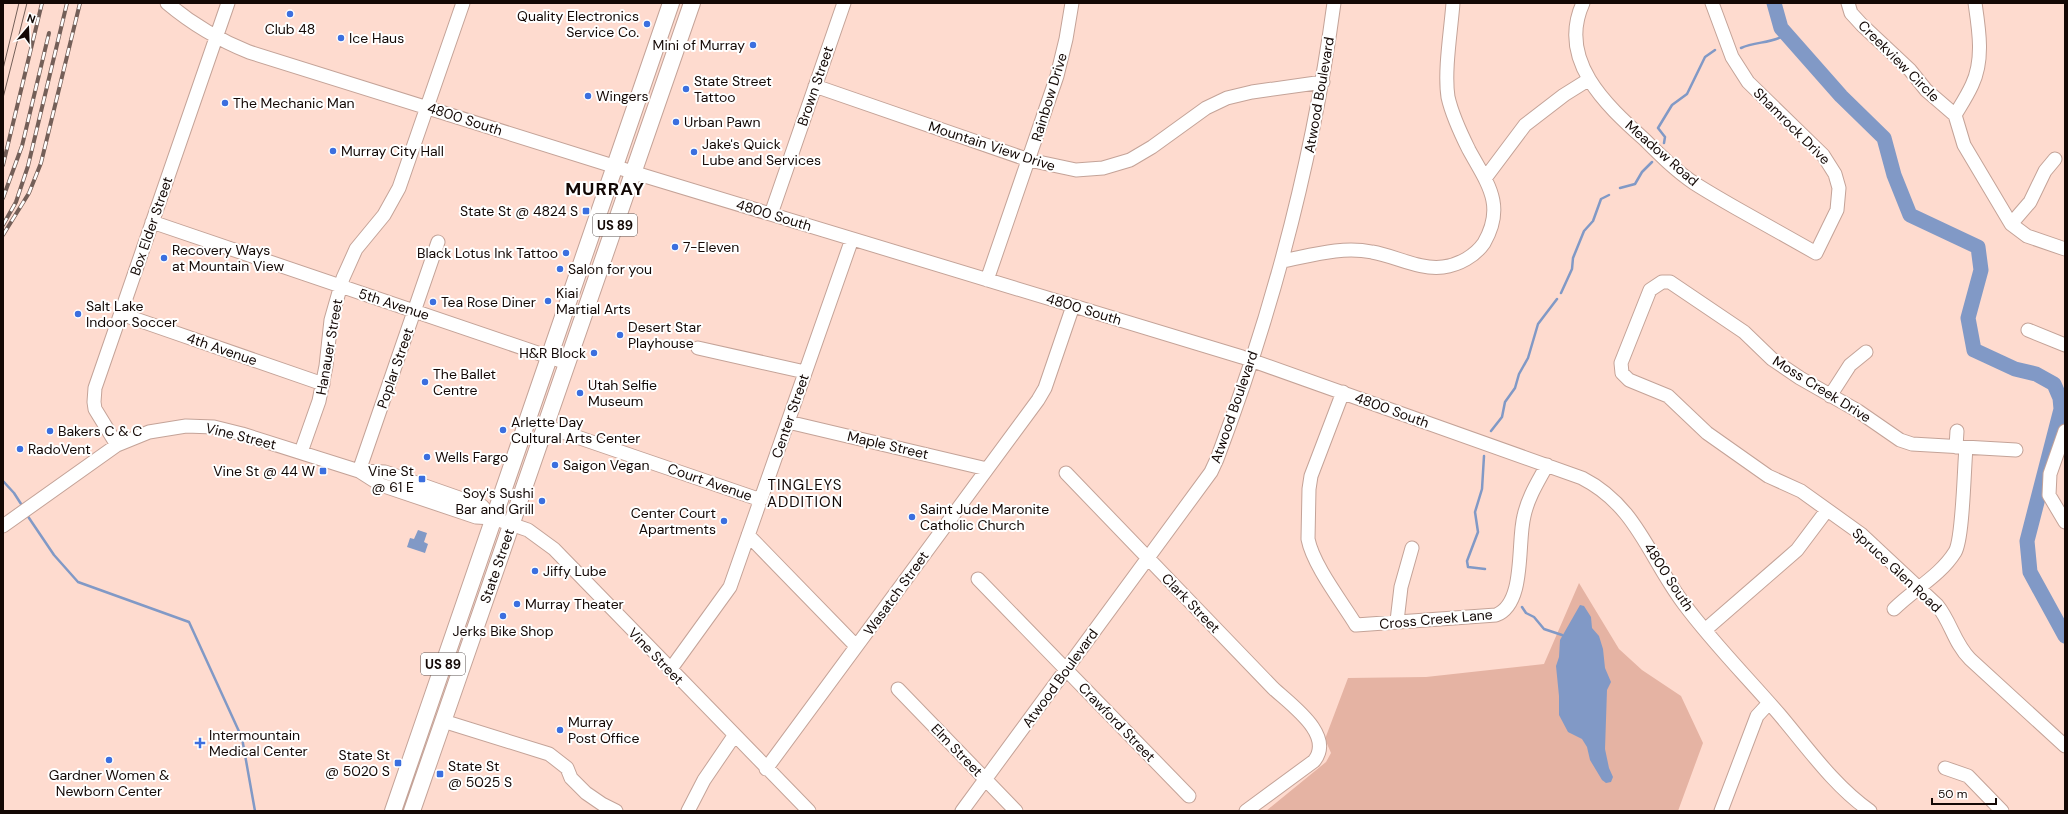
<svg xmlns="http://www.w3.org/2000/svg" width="2068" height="814" viewBox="0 0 2068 814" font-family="'DM Sans',sans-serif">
  <rect width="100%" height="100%" fill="#fedbcf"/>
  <path fill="#e5b3a3" d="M1579,583l40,66 23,21 39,26 22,47 -25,68h-412l60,-49 5,-9 -6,-14 23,-61 78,-1 118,-13z"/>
  <path fill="#8199c6" d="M418,530l9,3 -3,9 4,2 -3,9 -18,-6 3,-9 4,1z
    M1580,605l4,1 7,11 1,11 7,8 4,13 2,19 6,14 -4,8 -2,59 4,19 4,9 -2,5 -5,1 -4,-3 -12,-20 -3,-13 -5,-8 -14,-7 -9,-17v-19l-3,-30 3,-9 1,-17z"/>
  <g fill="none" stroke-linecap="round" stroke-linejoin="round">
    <path stroke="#8199c6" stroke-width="2.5" d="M1741,48c15,-7 31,-4 46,-14
      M1664,143l1,-6 -7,-9 14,-23 15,-11 18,-37 10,-7
      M1620,188l15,-4 7,-12 10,-10
      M1561,293l11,-24 1,-11 11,-27 9,-10 8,-22 8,-4
      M1491,431l11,-14 3,-15 10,-14 4,-14 9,-16 10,-34 19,-25
      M1484,456l-2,33 -7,23 3,20 -11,29 1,6 17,2
      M3,481l11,12 9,14
      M27,515l27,40 24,27 111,40 53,116 13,73
      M1522,607l4,6 8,4 10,12 18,6"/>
    <path stroke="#8199c6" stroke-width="15" d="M1774,3l7,25 60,68 43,42 10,37 16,40 68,32 3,23 -13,48 6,32 41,19 21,5 18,10 6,14 1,11 -34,132 3,31 35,64"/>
    <defs>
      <path id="minor" d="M167,3c25,21 52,37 82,49l396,124 597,181 340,121c55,28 67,80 102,126 29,39 63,73 95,110 28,33 55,72 91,97
        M1583,3c-26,57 23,102 61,136 16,16 32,32 50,44 14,9 28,17 42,25 27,15 53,30 80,45l21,-43 2,-22 -4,-14 -12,-19 -75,-73 -16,-25 -20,-54
        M1848,3l3,10 11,12 48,45 16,20 29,25
        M1975,3c4,27 9,57 -3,82 -5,11 -11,20 -17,30l9,30 47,79 16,12 38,13
        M815,86l214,74 47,10 27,-2 27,-8 22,-13 54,-39 21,-10 25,-6 71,-10
        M1486,177l39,-52 39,-30 24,-15
        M771,214l73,-211
        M152,222l415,141
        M2011,224l19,-22 15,-31 10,-12
        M1283,261c30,-6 59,-15 89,-9 24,4 47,18 71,15 16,-2 32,-11 41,-24 22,-38 3,-60 -15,-93 -8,-16 -17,-35 -21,-53 -4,-26 3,-67 5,-94
        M987,280l70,-204 9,-37 6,-36
        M121,314l202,70
        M2028,330l37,15
        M698,348l107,24
        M1343,392l-32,84 -2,13 -1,50c5,26 34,63 48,86l140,-10c30,-11 21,-73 28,-99 4,-19 14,-34 23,-51
        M1830,396l20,-31 16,-13
        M788,422l199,47
        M545,426l216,74
        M2065,431l-15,43 -1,21 16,27
        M117,445l-22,-36 -1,-7 1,-14 133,-385
        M1956,447l1,-16
        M2016,450l-104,-6 -12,-4 -42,-29 -58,-33 -28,-19 -28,-27 -74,-50h-8l-12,8 -29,73 1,10 7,7 39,16 39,37 61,43 33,15 60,43 76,71c14,17 17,38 33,54l95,87
        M301,452l18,-51 7,-35 5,-46 12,-42 13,-29 28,-34 15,-27 64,-185
        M359,471l22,14 95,32 17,1 35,12 26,19 255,262
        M359,471l79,-229
        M1066,473l207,215c18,17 62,47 41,73l-68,50
        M3,526l114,-81 32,-13 37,-6 28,1 28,7 117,37 26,1 97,34 11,12
        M748,535l108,111
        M978,579l211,217
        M1894,609c20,-20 46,-33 61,-57 8,-13 9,-84 11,-104
        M1397,621l4,-34 11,-39
        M1705,630l92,-80 30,-40
        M670,670l60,-83 122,-348
        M898,689l118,122
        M443,721l106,33 18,14 4,10 15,15 16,11 14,7
        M1945,768l23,8 34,35
        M766,769l272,-369 7,-12 28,-82
        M688,811l16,-31 30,-44
        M962,811l249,-339 6,-13c56,-148 96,-300 117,-456
        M1721,811l36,-95 12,-13"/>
      <path id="major" d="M393,811l278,-808
        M412,811l280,-808"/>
    </defs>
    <use href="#minor" stroke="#c4a398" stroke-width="15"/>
    <use href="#major" stroke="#c4a398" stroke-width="18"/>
    <use href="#minor" stroke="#fff" stroke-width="13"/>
    <use href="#major" stroke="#fff" stroke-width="16"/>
    <path stroke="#745f58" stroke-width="1" d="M3,69l16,-66
      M3,98l24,-95"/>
    <defs>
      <path id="rail" d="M3,165l39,-162
        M3,198l19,-52 27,-113
        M3,225l13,-23 12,-36 39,-163
        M3,235l26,-42 12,-30 39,-160"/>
    </defs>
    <use href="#rail" stroke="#745f58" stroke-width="4"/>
    <use href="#rail" stroke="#fff" stroke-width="2.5" stroke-dasharray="8" stroke-linecap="butt"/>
  </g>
  <g fill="#3b6fdf" stroke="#fff" stroke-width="1.5">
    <circle cx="290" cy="14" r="4"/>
    <circle cx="647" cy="24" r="4"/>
    <circle cx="341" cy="38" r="4"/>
    <circle cx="753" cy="45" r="4"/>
    <circle cx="686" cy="89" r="4"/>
    <circle cx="588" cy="96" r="4"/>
    <circle cx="225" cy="103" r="4"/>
    <circle cx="676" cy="122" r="4"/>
    <circle cx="333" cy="151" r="4"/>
    <circle cx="694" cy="152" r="4"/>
    <rect x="582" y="207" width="8" height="8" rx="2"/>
    <circle cx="675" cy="247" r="4"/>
    <circle cx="566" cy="253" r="4"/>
    <circle cx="164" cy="258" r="4"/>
    <circle cx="560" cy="269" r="4"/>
    <circle cx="548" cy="301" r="4"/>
    <circle cx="433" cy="302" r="4"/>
    <circle cx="78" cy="314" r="4"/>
    <circle cx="620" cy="335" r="4"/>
    <circle cx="594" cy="353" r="4"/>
    <circle cx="425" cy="382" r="4"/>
    <circle cx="580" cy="393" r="4"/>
    <circle cx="503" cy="430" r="4"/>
    <circle cx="50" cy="431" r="4"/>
    <circle cx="20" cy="449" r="4"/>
    <circle cx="427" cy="457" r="4"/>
    <circle cx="555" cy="465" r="4"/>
    <rect x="319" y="467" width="8" height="8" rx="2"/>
    <rect x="418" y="475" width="8" height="8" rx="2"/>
    <circle cx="542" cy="501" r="4"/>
    <circle cx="912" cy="517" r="4"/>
    <circle cx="724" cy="521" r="4"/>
    <circle cx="535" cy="571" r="4"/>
    <circle cx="517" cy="604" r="4"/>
    <circle cx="503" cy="616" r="4"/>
    <circle cx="560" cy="730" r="4"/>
    <path d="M198 737h4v4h4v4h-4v4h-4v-4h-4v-4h4z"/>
    <circle cx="109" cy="760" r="4"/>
    <rect x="394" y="759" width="8" height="8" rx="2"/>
    <rect x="436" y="770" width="8" height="8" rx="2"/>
  </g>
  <g text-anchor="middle" stroke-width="4" stroke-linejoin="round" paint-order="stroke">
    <g fill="#fff" stroke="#5a5250" stroke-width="1">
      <rect x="593" y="214" width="44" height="22" rx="3"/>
      <rect x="421" y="653" width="44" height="22" rx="3"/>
    </g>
    <g font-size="13" font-weight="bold" fill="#130805">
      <text x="615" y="230">US 89</text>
      <text x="443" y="669">US 89</text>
    </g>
    <g font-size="14" fill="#130805" stroke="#fff" text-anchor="start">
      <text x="639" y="21" text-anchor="end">Quality Electronics<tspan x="639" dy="16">Service Co.</tspan></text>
      <text x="290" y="34" text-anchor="middle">Club 48</text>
      <text x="349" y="43">Ice Haus</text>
      <text x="745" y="50" text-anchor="end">Mini of Murray</text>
      <text x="694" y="86">State Street<tspan x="694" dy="16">Tattoo</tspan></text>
      <text x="596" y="101">Wingers</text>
      <text x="233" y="108">The Mechanic Man</text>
      <text x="684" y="127">Urban Pawn</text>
      <text x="702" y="149">Jake's Quick<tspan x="702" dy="16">Lube and Services</tspan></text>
      <text x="341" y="156">Murray City Hall</text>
      <text x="578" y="216" text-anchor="end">State St @ 4824 S</text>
      <text x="683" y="252">7-Eleven</text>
      <text x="172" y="255">Recovery Ways<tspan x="172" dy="16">at Mountain View</tspan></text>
      <text x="558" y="258" text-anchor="end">Black Lotus Ink Tattoo</text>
      <text x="568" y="274">Salon for you</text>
      <text x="556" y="298">Kiai<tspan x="556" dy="16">Martial Arts</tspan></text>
      <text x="441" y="307">Tea Rose Diner</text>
      <text x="86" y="311">Salt Lake<tspan x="86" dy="16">Indoor Soccer</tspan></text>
      <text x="628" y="332">Desert Star<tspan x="628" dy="16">Playhouse</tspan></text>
      <text x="586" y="358" text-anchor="end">H&amp;R Block</text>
      <text x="433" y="379">The Ballet<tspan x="433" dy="16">Centre</tspan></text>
      <text x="588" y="390">Utah Selfie<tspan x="588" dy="16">Museum</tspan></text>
      <text x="511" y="427">Arlette Day<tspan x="511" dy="16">Cultural Arts Center</tspan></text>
      <text x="58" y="436">Bakers C &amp; C</text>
      <text x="28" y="454">RadoVent</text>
      <text x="435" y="462">Wells Fargo</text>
      <text x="563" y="470">Saigon Vegan</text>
      <text x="315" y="476" text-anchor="end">Vine St @ 44 W</text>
      <text x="414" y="476" text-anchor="end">Vine St<tspan x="414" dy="16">@ 61 E</tspan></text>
      <text x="534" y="498" text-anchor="end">Soy's Sushi<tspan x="534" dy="16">Bar and Grill</tspan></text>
      <text x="920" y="514">Saint Jude Maronite<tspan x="920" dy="16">Catholic Church</tspan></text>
      <text x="716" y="518" text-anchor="end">Center Court<tspan x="716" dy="16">Apartments</tspan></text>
      <text x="543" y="576">Jiffy Lube</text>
      <text x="525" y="609">Murray Theater</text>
      <text x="503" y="636" text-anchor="middle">Jerks Bike Shop</text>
      <text x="568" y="727">Murray<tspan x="568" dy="16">Post Office</tspan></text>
      <text x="209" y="740">Intermountain<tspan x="209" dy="16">Medical Center</tspan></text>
      <text x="390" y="760" text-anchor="end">State St<tspan x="390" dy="16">@ 5020 S</tspan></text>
      <text x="448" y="771">State St<tspan x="448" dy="16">@ 5025 S</tspan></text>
      <text x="109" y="780" text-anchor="middle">Gardner Women &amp;<tspan x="109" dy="16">Newborn Center</tspan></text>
    </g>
    <g font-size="14" fill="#130805" stroke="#fff">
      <text transform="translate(1899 61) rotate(45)" y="5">Creekview Circle</text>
      <text transform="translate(815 86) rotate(-71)" y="5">Brown Street</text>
      <text transform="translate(1319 95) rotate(-80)" y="5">Atwood Boulevard</text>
      <text transform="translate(1049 97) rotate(-73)" y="5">Rainbow Drive</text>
      <text transform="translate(465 119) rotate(18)" y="5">4800 South</text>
      <text transform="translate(1792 126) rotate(45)" y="5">Shamrock Drive</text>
      <text transform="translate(992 146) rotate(18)" y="5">Mountain View Drive</text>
      <text transform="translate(1662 153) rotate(41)" y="5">Meadow Road</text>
      <text transform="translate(774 215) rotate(17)" y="5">4800 South</text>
      <text transform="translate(151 226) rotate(-71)" y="5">Box Elder Street</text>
      <text transform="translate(394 304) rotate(18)" y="5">5th Avenue</text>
      <text transform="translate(1084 309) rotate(17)" y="5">4800 South</text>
      <text transform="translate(329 347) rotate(-80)" y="5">Hanauer Street</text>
      <text transform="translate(222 349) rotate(19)" y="5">4th Avenue</text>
      <text transform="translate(395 368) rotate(-71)" y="5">Poplar Street</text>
      <text transform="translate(1822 389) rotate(32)" y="5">Moss Creek Drive</text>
      <text transform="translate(1234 407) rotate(-71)" y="5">Atwood Boulevard</text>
      <text transform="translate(1392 410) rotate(20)" y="5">4800 South</text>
      <text transform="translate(790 416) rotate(-71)" y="5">Center Street</text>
      <text transform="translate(241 436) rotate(14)" y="5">Vine Street</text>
      <text transform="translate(888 445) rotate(13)" y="5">Maple Street</text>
      <text transform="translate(710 482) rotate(19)" y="5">Court Avenue</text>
      <text transform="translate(497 566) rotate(-71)" y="5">State Street</text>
      <text transform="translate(1897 570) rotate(43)" y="5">Spruce Glen Road</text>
      <text transform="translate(1669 577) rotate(57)" y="5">4800 South</text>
      <text transform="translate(896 593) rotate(-54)" y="5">Wasatch Street</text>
      <text transform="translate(1191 603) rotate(46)" y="5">Clark Street</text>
      <text transform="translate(1436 619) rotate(-5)" y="5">Cross Creek Lane</text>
      <text transform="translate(656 656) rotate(46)" y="5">Vine Street</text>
      <text transform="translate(1060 678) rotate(-54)" y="5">Atwood Boulevard</text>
      <text transform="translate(1117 722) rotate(46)" y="5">Crawford Street</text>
      <text transform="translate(957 750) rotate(46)" y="5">Elm Street</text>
    </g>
    <g font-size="15" letter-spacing="1" fill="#130805" stroke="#fff">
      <text x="805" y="490">TINGLEYS<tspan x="805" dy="17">ADDITION</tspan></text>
    </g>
    <g font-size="18" font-weight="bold" letter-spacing="1" fill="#130805" stroke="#fff">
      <text x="605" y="195">MURRAY</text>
    </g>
  </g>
  <rect width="2068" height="814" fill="none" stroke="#130805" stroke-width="8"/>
  <g transform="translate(28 28) rotate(19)" stroke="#ffffff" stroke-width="3" paint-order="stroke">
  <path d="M0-3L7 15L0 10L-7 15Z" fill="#130805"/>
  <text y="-6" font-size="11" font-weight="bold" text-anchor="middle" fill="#130805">N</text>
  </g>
  <path d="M1932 798v6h64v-6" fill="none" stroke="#130805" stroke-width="2"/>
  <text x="1938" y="798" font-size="12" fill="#130805" stroke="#ffffff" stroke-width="3" paint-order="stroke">50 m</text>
</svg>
